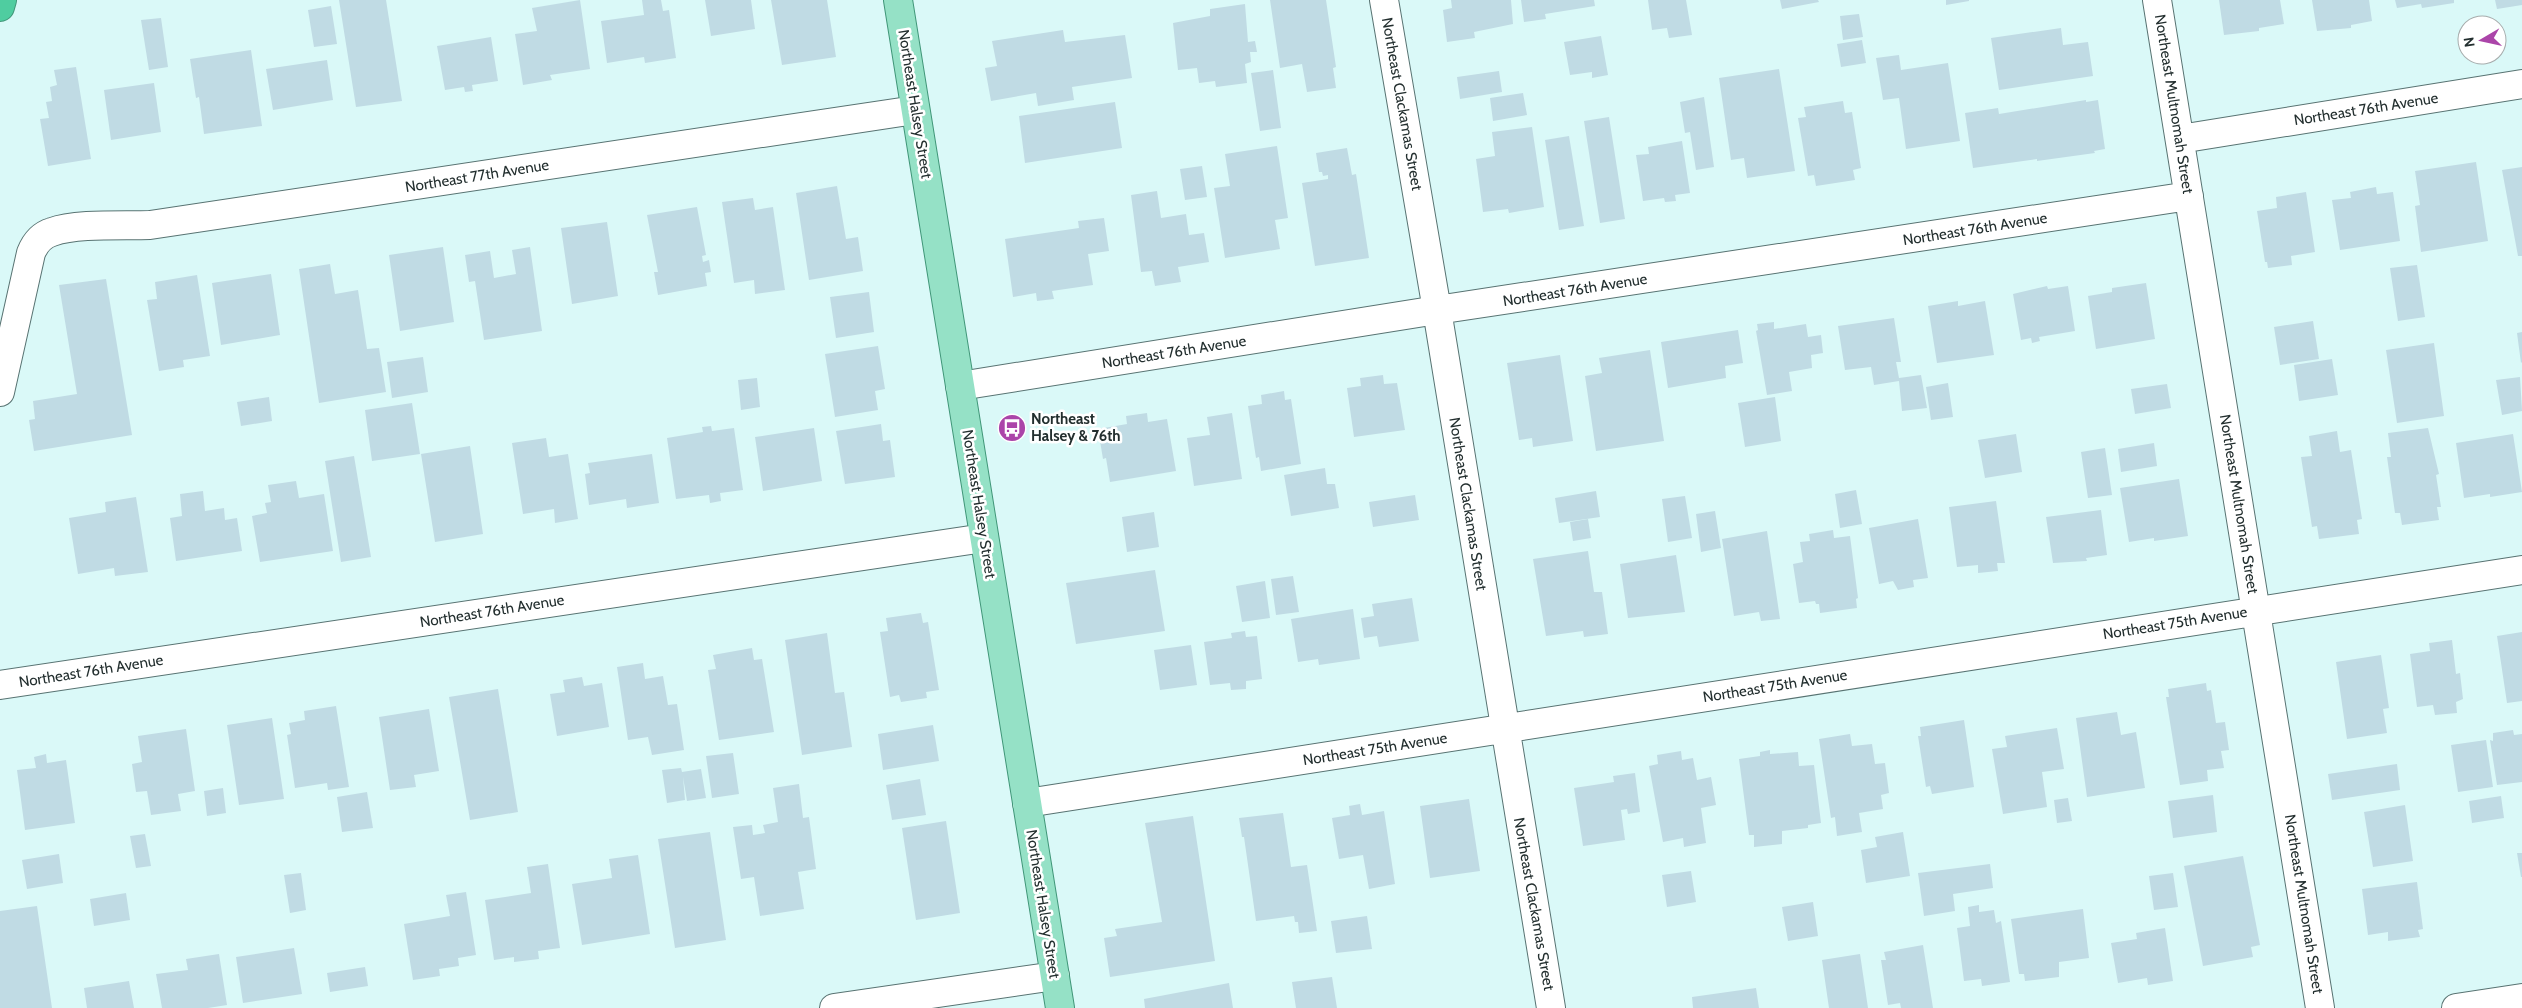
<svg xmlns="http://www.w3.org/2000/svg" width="2522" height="1008" viewBox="0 0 2522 1008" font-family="Cabin,sans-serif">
  <rect width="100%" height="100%" fill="#daf9f8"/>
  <path fill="#c0dbe4" d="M339,0h47l16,101 -46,6z
    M580,0l10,69 -40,6 2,5 -29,5 -8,-51 22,-3 -5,-23z
    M642,0h19l2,11 6,-1 7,48 -31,5 -1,-6 -37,6 -6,-42 43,-6z
    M705,0h46l4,29 -44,7z
    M771,0h56l9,57 -54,8z
    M1270,0h56l10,67 -3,1 3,20 -29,4 -5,-28 -22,4z
    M1451,0h60l2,24 -39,8 1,6 -28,4 -4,-32 9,-2z
    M1521,0h73l1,6 -50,8 1,5 -22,3z
    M1648,0h38l6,35 -23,3 -2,-10 -15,2z
    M1780,0h38l1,2 -37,7z
    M1946,0h23v1l-23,4z
    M2219,0h61l4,24 -25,4v3l-35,4z
    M2312,0h57l3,21 -21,4v3l-34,3z
    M2395,0h59v3l-32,5 -1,-4 -24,4z
    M2495,0h27v5l-25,4z
    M1245,4l3,38 7,-1 2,11h-7l1,10 -6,2 2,19 -31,4 -1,-6 -16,2 -2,-15 -19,2 -5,-47 37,-7v-7z
    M331,6l6,38 -23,3 -6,-37z
    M1859,14l4,23 -20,3 -3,-24z
    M161,18l7,49 -19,3 -8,-50z
    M2061,28l2,17 25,-3 5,34 -94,14 -8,-52z
    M1063,30l2,12 60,-7 7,43 -60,9 2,13 -36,6 -2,-13 -45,8 -6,-33 12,-2 -5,-25z
    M1601,36l7,39 -16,3v-6l-22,3 -6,-33z
    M491,37l7,44 -26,4 1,6 -8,1 -1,-5 -19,3 -8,-44z
    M1862,40l4,23 -25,4 -4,-23z
    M251,50l11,76 -58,8 -5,-37 -3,1 -6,-39z
    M1899,55l2,15 47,-7 12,78 -54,8 -7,-51 -16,2 -7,-42z
    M327,60l6,40 -60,10 -7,-41z
    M76,67l15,92 -43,7 -8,-47 9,-1 -3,-16 6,-1 -2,-14 7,-2 -3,-15z
    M1779,69l16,102 -48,7 -3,-20 -13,2 -12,-82z
    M1273,70l8,58 -21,3 -9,-58z
    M1499,71l3,21 -42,7 -3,-22z
    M154,83l7,49 -50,8 -7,-50z
    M1523,93l4,22 -34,6 -3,-23z
    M1704,97l10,70 -18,3 -6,-38 -5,1 -5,-31z
    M2086,100v2l12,-2 7,49 -11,2 1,2 -58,8v-2l-64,9 -8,-55 33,-5 1,6z
    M1843,101l2,12 7,-1 9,56 -8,2 2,10 -39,6 -2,-11 -6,1 -10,-58 8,-1 -2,-10z
    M1115,102l7,46 -97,15 -6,-47z
    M1609,117l16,102 -25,4 -16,-102z
    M1532,127l12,80 -35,6 -1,-4 -25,3 -7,-53 19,-3 -3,-24z
    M1569,136l15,90 -25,4 -14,-90z
    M1682,141l8,52 -15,2 1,6 -11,1 -1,-4 -21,3 -7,-46 13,-1 -1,-7z
    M1277,146l11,72 -13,2 5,29 -55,9 -11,-70 16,-2 -5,-32z
    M1347,148l5,27 4,-1 13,84 -54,8 -13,-83 26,-4v-4l-5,1 -1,-4h-3l-3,-19z
    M2476,162l12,79 -67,11 -6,-46 5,-1 -5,-34z
    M1202,166l5,31 -22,3 -5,-31z
    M2522,167v89h-4l-16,-86z
    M837,186l9,53 12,-2 5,34 -54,9 -13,-87z
    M2376,187l1,7 16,-2 7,49 -60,9 -8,-50 19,-2 -1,-6z
    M1157,191l4,27 25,-4 3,21 15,-2 5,29 -31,5 3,15 -26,4 -3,-15 -11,1 -10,-77z
    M2306,192l9,60 -24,4 1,9 -24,3 -1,-6h-2l-8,-51 20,-3 -1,-11z
    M753,198l2,12 18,-3 12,83 -30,4 -1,-14 -20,3 -12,-81z
    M697,207l9,48 -4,1 1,6 6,-2 2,12 -6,1 2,13 -49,9 -4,-23h4l-11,-57z
    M1104,218l5,33 -21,3 5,31 -41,6 2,8 -17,2 -1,-8 -23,4 -8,-58 74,-11 -1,-7z
    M607,222l11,74 -46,8 -11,-76z
    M443,247l11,75 -54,9 -11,-76z
    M530,247l12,84 -58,9 -9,-59 -6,1 -4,-27 25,-4 4,27 22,-4 -4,-24z
    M330,264l5,30 23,-4 9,59 12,-1 7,44 -67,11 -20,-134z
    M2417,265l8,52 -27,4 -8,-53z
    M271,274l9,61 -59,10 -9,-62z
    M197,275l13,81 -27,4 1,7 -25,4 -12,-71 10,-1 -2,-17z
    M106,279l26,156 -98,16 -5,-31 6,-1 -2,-18 44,-7 -18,-109z
    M2146,283l9,56 -59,10 -8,-53 24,-4v-4z
    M2047,286l1,3 20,-3 7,45 -36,6 1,4 -8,2 -1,-5 -10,2 -8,-46z
    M869,292l5,40 -38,6 -6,-41z
    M1958,301v5l27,-5 9,54 -57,8 -9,-57z
    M1894,318l7,44h-5l3,16 22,-3 6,33 -25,3 -3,-30 -25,4 -3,-18 -26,3 -7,-44z
    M2313,321l6,38 -39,6 -6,-38z
    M1774,322v7l32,-5 2,13 13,-2 2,18 -12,2 1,13 -23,4 3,19 -25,4 -11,-64 2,-1 -1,-6z
    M1738,330l5,33 -18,3 1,12 -58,10 -7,-46z
    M2522,332v30l-1,1 -4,-30z
    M2434,343l10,73 -47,7 -11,-73z
    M878,346l7,43 -10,2 3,19 -43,7 -10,-63z
    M1650,350l14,91 -68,10 -11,-75 17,-3 -3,-15z
    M1560,355l13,86 -40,6 -1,-9 -13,2 -12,-77z
    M423,357l5,35 -36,6 -5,-36z
    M2332,359l6,36 -39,6 -5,-36z
    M1383,375l1,9 13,-1 8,47 -51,7 -7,-49 14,-2 -1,-8z
    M2520,377l2,34 -20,4 -6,-35z
    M757,378l3,29 -19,3 -3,-30z
    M1948,383l5,34 -22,3 -5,-33z
    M2167,384l4,24 -36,6 -4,-25z
    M1284,391l1,9 6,-1 10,65 -40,7 -2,-14 -3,1 -8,-52 14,-2 -1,-9z
    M269,397l3,24 -31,5 -4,-24z
    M1775,397l6,44 -36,6 -7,-44z
    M412,403l8,51 -48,7 -7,-51z
    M1147,413l1,9 19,-3 9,52 -66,11 -4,-24 -3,1 -5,-30 29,-5 -1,-8z
    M1232,413l10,66 -48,7 -7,-48 23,-3 -3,-18z
    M881,424l2,17 7,-1 5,37 -50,7 -9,-53z
    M711,426l1,5 22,-3 9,62 -23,3 1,8 -11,2 -1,-8 -33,4 -9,-61 36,-6 -1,-5z
    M814,428l8,53 -59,10 -8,-54z
    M2428,428l11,46 -3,1 5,32h-4l2,13 -37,5 -2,-12h-5l-8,-56h4l-3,-24z
    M2337,431l3,21 11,-2 11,69 -5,1 2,14 -40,5 -2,-13 -5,1 -11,-70 11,-1 -3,-20z
    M2016,434l6,38 -37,6 -7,-38z
    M2513,434l9,58 -32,5v-3l-26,4 -8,-55z
    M546,438l3,19 19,-3 10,65 -23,4 -1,-14 -31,5 -11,-71z
    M2154,443l3,23 -36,6 -3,-23z
    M470,446l13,88 -48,8 -14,-88z
    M2105,448l7,47 -24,3 -7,-46z
    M652,454l7,49 -32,5 -1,-9 -37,6 -4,-31 5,-1 -2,-10z
    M354,456l17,101 -30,5 -16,-101z
    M1325,468l2,16h8l4,24 -48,8 -7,-41z
    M2179,479l9,57 -34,5v-3l-25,4 -9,-54z
    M296,481l3,17 25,-4 9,57 -73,11 -8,-46 15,-3 -2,-10 6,-1 -3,-17z
    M1856,490l6,34 -22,4 -5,-34z
    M203,491l2,20 19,-3 1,12 12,-2 5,33 -66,10 -6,-43 12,-2 -2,-22z
    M1596,491l4,26 -41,6 -4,-25z
    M1415,495l4,25 -46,7 -4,-25z
    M1685,496l7,42 -24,4 -6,-43z
    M136,497l12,75 -33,4 -1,-8 -36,6 -9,-56 37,-6 -1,-10z
    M1996,501l9,62h-8l1,8 -20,2v-8l-21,2 -8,-60z
    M2101,510l6,45 -21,3 1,3 -34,2 -7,-46z
    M1715,511l6,37 -20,4 -5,-38z
    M1154,512l5,35 -32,5 -5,-35z
    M1588,519l3,19 -18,3 -3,-19z
    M1918,519l10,59 -15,2 1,7 -16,3 -5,-9 -14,3 -10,-56z
    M1833,530l1,8 16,-2 8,62 -2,1 1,9 -37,5 -1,-9h-3l-1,-3 -16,2 -6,-39 10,-2 -3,-20 10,-1 -1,-7z
    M1767,531l13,88 -19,2 -2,-9 -25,4 -12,-77z
    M1588,551l6,41h8l6,42 -24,3 -1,-6 -37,5 -13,-77z
    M1676,555l9,57 -57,6 -8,-54z
    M1155,570l10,61 -89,13 -10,-61z
    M1293,576l6,36 -23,3 -5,-36z
    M1265,581l5,37 -28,4 -6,-36z
    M1412,598l7,43 -40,6 -2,-11 -13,2 -3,-20 13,-2 -2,-12z
    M1353,609l7,50 -41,6 -1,-6 -20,3 -7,-43z
    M921,613l2,10 5,-1 11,68 -13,2 1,6 -26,4 -2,-7 -9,2 -10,-65 8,-1 -2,-13z
    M1245,631l1,6 11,-1 5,43 -16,2v8l-15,1 -1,-7 -20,2 -6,-43 28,-4 -1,-5z
    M2522,632v69l-15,2 -10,-67z
    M827,633l8,60 9,-1 8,55 -50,8 -17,-115z
    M2452,640l4,34 4,-1 3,26 -7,3 1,11 -22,2 -2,-10 -16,2 -7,-53 20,-3 -1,-8z
    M1191,645l6,40 -37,5 -6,-40z
    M752,648l2,12 8,-1 12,73 -55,8 -11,-70 8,-1 -3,-14z
    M2381,655l8,53 -6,1 4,24 -40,6 -11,-77z
    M643,663l2,16 18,-3 5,29 9,-1 7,46 -32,5 -4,-18 -20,3 -11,-73z
    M582,677l2,9 18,-3 7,44 -52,9 -7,-42 15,-2 -2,-12z
    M2206,683l1,8 4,-1 5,33 9,-1 4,28 -8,1 3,17 -17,2 1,11 -28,4 -14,-88h3l-1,-8z
    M498,689l20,123 -48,8 -21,-123z
    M336,706l13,81 -21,3 -1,-7 -32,5 -8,-53 4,-1 -2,-11 16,-3 -1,-9z
    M429,709l10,62 -25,4 2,12 -26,3 -11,-73z
    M2117,712l4,23 15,-3 9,56 -58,9 -11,-79z
    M272,718l12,81 -45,6 -12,-80z
    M1964,720l10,67 -42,7 -2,-8 -4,1 -8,-51h3l-1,-9z
    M933,725l6,36 -56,9 -5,-36z
    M2057,728l7,41 -22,3 5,35 -44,7 -11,-65 15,-2 -2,-11z
    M186,729l9,62 -17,3 3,17 -30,4 -4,-24 -11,1 -4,-28 10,-2 -4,-26z
    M2513,730l1,5 8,-1v48l-25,3 -7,-45 3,1v-8z
    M1850,734l2,12 20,-2 3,20 10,-1 4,30 -8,2 2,14 -24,4 3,19 -25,4 -2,-19 -4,1 -12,-79z
    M2486,740l7,47 -35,5 -7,-47z
    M1770,750v4l28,-2 1,14 15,-1 7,58 -13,2v3l-26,3v13l-28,3v-12h-5l-10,-76 21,-3v-4z
    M1681,751l1,9 11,-2 4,22 14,-3 5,28 -15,3 5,35 -22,4 -1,-9 -20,4 -14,-76 9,-2 -1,-9z
    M733,753l6,41 -27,4 -6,-42z
    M46,754l1,9 19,-3 9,63 -50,7 -8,-60 19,-2 -2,-11z
    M2397,764l3,26 -68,10 -4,-26z
    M681,768l1,4 19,-3 5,29 -19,3 -4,-24 2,23 -18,3 -5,-33z
    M1635,773l5,39 -12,2 -1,-5 -6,1 4,30 -42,6 -9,-58 40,-6 -1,-6z
    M920,779l6,36 -34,5 -6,-35z
    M799,784l4,34 6,-1 7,52 -18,3 6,37 -44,7 -6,-39 -13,2 -8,-52 19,-2 1,10 12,-2 -2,-8 15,-3 -5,-34z
    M223,788l3,25 -19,3 -3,-25z
    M367,792l6,36 -31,4 -5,-35z
    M2213,795l4,37 -44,6 -5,-37z
    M2501,796l3,22 -32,5 -3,-22z
    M2068,798l4,23 -15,2 -3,-23z
    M1469,799l11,72 -50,7 -10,-72z
    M1360,804l2,11 22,-4 11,73 -26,5 -6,-34 -24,4 -7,-41 18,-3 -1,-9z
    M2405,805l8,56 -40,6 -9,-55z
    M1283,813l8,54 16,-2 10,66 -18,2 -1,-11h-3l-1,-6 -38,5 -12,-84h-2l-3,-19z
    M1193,816l22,145 -105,16 -6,-39 13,-2 -2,-7 47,-7 -17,-99z
    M946,821l14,92 -44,7 -14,-92z
    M710,832l16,108 -51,8 -17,-109z
    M1903,832l7,44 -44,7 -5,-33 16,-3 -2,-10z
    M145,834l6,32 -15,2 -6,-32z
    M2517,853h5v24h-1z
    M59,854l4,29 -36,6 -5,-29z
    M638,855l12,79 -68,11 -10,-61 40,-6 -3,-19z
    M2243,856l17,89 -9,2 2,10 -50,9 -19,-100z
    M548,864l12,84 -22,3 1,8 -25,3v-5l-20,3 -9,-60 46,-7 -4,-26z
    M1990,864l3,24 -40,6 2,17 -31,5 -6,-43z
    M1691,871l5,31 -29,5 -5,-32z
    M301,873l5,37 -16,3 -6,-38z
    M2173,873l5,34 -24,3 -5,-34z
    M2417,882l6,47 -5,1 2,7 -32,4v-9l-20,3 -6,-46z
    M466,892l10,63 -18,3 1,8 -20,3 1,7 -27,4 -9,-56 46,-8 -4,-21z
    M126,893l4,27 -36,6 -4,-27z
    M1813,902l5,34 -30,5 -6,-34z
    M1979,905v7l15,-2 2,13 5,-2 9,61 -28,4 -1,-7 -17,2 -7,-53 13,-2 -2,-19z
    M37,906l15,102h-52v-97z
    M2083,909l6,49 -30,4v15l-34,4 -1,-7h-5l-8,-55z
    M1367,916l5,33 -36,4 -5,-32z
    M2165,928l8,53 -25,4 -1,-7 -29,5 -7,-40 26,-4 -1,-6z
    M1923,945l10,63h-32l-1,-5 -12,2 -7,-45h5l-2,-8z
    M294,948l8,46 -59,9 -7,-46z
    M219,954l8,51 -19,3h-46l-6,-34 32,-4 -2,-11z
    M1860,954l8,54h-39l-7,-48z
    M365,967l3,19 -38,6 -3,-19z
    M1332,977l5,31h-41l-4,-26z
    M129,981l5,27h-47l-3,-20z
    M1229,983l4,25h-88l-1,-9z
    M1756,988l3,20h-66l-1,-11z"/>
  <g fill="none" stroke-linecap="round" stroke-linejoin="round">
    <defs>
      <path id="minor" d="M1384,0l53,310 114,698
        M2157,0l163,1008
        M2180,139l342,-55
        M960,386l477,-76 752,-114
        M0,392l31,-139c4,-10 11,-18 21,-21 25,-9 71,-6 98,-7l765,-115
        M0,685l984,-147
        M1027,803l1495,-233
        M834,1008l221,-32
        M2456,1008l66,-10"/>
      <path id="major" d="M898,0l162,1008"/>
      <path id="highway" d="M0,7l2,-7"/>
    </defs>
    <use href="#minor" stroke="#587372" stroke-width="30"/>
    <use href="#major" stroke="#409678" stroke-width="30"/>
    <use href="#highway" stroke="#409678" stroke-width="30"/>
    <use href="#minor" stroke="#fff" stroke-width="28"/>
    <use href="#major" stroke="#95e1c6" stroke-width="28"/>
    <use href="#highway" stroke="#4fcda0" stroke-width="28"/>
  </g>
  <defs>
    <symbol id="bus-disc" viewBox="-11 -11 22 22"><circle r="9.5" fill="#ab45a9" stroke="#fff"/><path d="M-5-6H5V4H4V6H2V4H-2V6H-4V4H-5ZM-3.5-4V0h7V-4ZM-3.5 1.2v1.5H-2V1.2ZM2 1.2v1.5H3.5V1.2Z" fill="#fff"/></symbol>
  </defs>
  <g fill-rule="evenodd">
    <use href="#bus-disc" x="996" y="412" width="32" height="32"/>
  </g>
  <g text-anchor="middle" stroke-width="5" stroke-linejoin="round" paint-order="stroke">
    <g font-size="15" fill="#232f2f" stroke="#fff">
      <text transform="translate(915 104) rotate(81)" y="5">Northeast Halsey Street</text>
      <text transform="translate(1402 104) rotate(80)" y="5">Northeast Clackamas Street</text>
      <text transform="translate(2174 104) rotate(81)" y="5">Northeast Multnomah Street</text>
      <text transform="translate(2366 109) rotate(-9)" y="5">Northeast 76th Avenue</text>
      <text transform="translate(477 176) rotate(-9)" y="5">Northeast 77th Avenue</text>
      <text transform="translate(1975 229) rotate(-9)" y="5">Northeast 76th Avenue</text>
      <text transform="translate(1575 290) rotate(-9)" y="5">Northeast 76th Avenue</text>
      <text transform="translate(1174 352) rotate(-9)" y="5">Northeast 76th Avenue</text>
      <text transform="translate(979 504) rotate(81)" y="5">Northeast Halsey Street</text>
      <text transform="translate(1468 504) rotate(81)" y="5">Northeast Clackamas Street</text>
      <text transform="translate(2239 504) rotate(81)" y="5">Northeast Multnomah Street</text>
      <text transform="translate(492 611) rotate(-9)" y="5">Northeast 76th Avenue</text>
      <text transform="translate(2175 623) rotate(-9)" y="5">Northeast 75th Avenue</text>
      <text transform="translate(91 671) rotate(-9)" y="5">Northeast 76th Avenue</text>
      <text transform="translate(1775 686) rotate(-9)" y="5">Northeast 75th Avenue</text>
      <text transform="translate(1375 749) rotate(-9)" y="5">Northeast 75th Avenue</text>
      <text transform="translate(1043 904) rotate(81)" y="5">Northeast Halsey Street</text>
      <text transform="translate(1534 904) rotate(80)" y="5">Northeast Clackamas Street</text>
      <text transform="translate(2304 904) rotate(81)" y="5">Northeast Multnomah Street</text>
    </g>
    <g font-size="15" font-weight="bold" fill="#232f2f" stroke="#fff" text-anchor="start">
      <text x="1031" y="424">Northeast<tspan x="1031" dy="17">Halsey &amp; 76th</tspan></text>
    </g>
  </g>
  <g transform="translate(2482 40) rotate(261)"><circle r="24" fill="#ffffff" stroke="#a7acac"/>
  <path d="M0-4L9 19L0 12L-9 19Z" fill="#ab45a9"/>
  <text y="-8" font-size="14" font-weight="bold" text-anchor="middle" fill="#232f2f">N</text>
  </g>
</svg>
